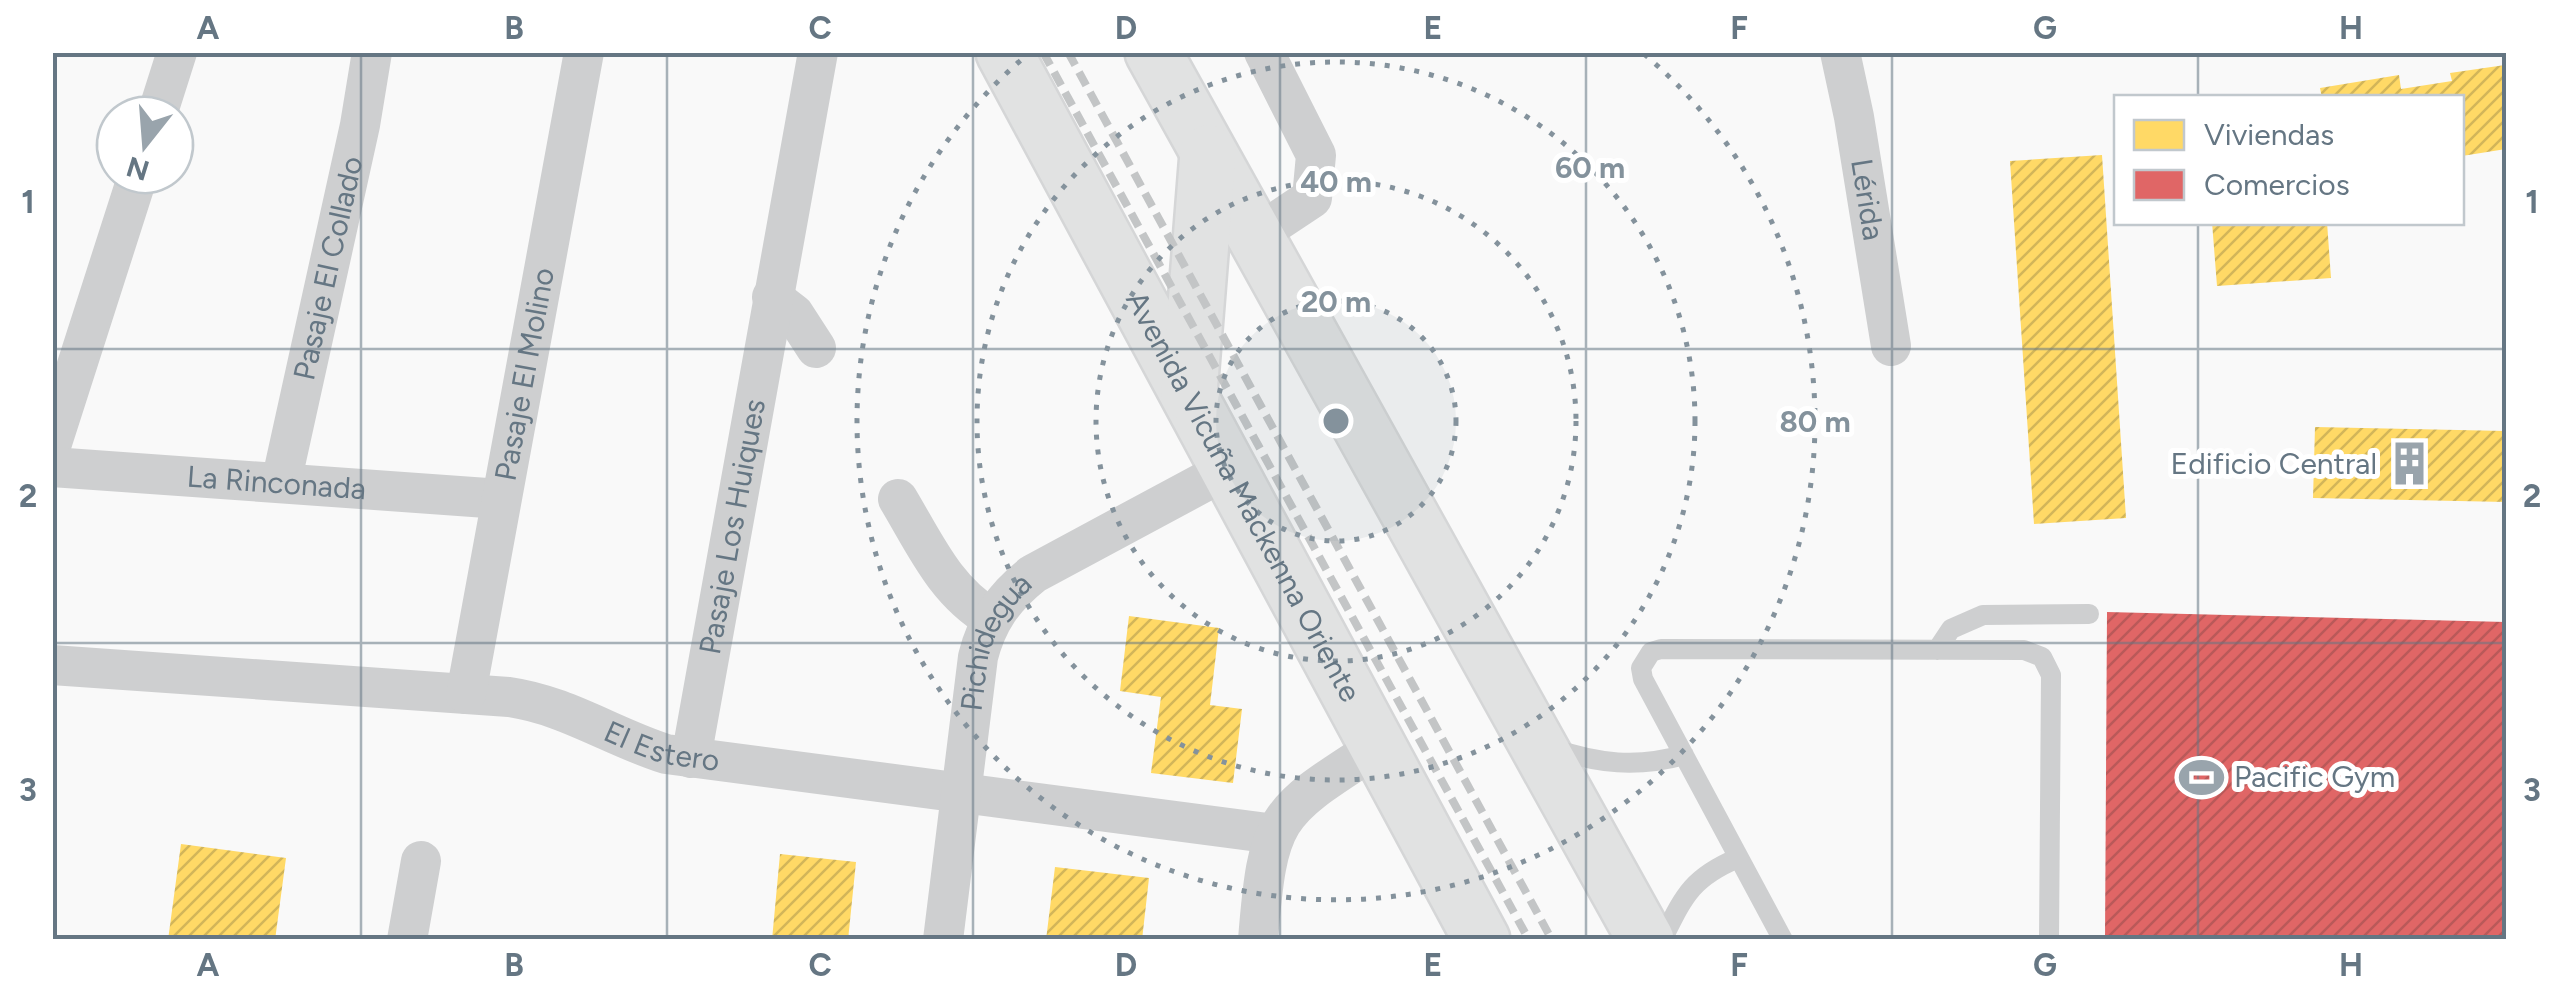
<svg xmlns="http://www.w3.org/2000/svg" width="2559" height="992" viewBox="0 0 2559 992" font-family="Figtree,sans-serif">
  <defs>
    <pattern id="homes-hatch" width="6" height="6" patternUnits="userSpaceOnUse" patternTransform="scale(2.5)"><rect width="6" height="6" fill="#ffd966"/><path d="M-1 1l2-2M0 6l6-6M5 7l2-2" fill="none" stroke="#d2b559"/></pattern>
    <pattern id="shops-hatch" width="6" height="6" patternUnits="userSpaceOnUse" patternTransform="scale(2.5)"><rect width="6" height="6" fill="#e06666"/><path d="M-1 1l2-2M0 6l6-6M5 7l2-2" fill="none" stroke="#b95959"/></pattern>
  </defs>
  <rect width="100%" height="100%" fill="#f9f9f9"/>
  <path fill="url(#homes-hatch)" d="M2505,65l1,84 -44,7v-58h-140l-2,-10 79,-13 2,14 51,-8 -2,-8z
    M2102,155l24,363 -92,6 -24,-363z
    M2212,222h115l4,56 -114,8z
    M2315,427l191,4v71l-193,-4z
    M1129,616l90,12 -9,77 32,4 -9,74 -82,-10 10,-76 -41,-6z
    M181,844l105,14 -11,82h-107z
    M780,854l76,8 -8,78h-76z
    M1055,867l94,11 -7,62h-96z"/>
  <path fill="url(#shops-hatch)" d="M2107,612l399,10v318h-401z"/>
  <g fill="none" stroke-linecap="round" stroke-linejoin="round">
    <defs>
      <g id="primary">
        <path id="s8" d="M1004,52l478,888"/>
        <path d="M1153,52l493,888"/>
        <path d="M1189,393l19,-240"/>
      </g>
    </defs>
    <use href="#primary" stroke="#d5d6d7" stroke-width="60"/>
    <path stroke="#cecfd0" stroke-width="20" d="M1937,650l14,-21 32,-14 106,-1
      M1552,748c46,16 85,20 132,7
      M1662,940c22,-44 29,-62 76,-82
      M1783,940l-140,-261 -2,-11 10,-16 10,-3 363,1 18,7 9,18 -2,265"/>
    <g stroke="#cecfd0" stroke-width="40">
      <path id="s1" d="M1840,52l14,65 37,229"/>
      <path d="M157,115l20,-63"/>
      <path d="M1255,236l57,-38 4,-43 -52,-103"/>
      <path d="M772,297l22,17 22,34"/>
      <path d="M52,443l86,-268"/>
      <path id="s2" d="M52,467l449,32"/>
      <path id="s3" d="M281,483l79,-358 12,-73"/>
      <path d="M898,499c27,45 47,92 93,119"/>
      <path id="s4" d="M52,665l457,32c57,8 103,40 157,57l608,80"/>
      <path id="s5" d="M466,694l118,-642"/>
      <path id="s6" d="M691,758l127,-706"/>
      <path d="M407,940l14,-79"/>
      <path id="s7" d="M943,940l35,-283c9,-36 26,-60 55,-83l197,-106"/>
      <path d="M1258,940c10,-127 17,-127 121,-194"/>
    </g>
    <use href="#primary" stroke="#e1e2e2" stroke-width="55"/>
    <path stroke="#c3c5c6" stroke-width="8" stroke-dasharray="15 8" stroke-linecap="butt" d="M1043,52l486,888
      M1068,52l484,888"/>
  </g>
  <path fill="none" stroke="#657683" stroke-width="2.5" stroke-opacity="0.55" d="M361,52v888M667,52v888M973,52v888M1280,52v888M1586,52v888M1892,52v888M2198,52v46M2198,222v718M52,349h2454M52,643h2454"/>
  <circle cx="1336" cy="421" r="120" fill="#84929c" fill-opacity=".12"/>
  <g fill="none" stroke="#84929c" stroke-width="5" stroke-dasharray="5 10">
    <circle cx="1336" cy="421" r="120"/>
    <circle cx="1336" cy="421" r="240"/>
    <circle cx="1336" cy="421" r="359"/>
    <path d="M1644 54A479 479 0 1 1 1028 54"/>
  </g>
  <defs>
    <symbol id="building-bare" viewBox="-9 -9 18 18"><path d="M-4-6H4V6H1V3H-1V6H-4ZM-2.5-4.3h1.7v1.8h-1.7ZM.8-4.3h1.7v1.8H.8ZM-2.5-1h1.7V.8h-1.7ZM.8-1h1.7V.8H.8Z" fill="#99a4ac" stroke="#fff" stroke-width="2.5" paint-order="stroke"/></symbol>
    <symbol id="stadium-bare" viewBox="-9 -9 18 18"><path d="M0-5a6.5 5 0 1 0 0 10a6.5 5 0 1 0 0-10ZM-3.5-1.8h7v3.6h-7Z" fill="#99a4ac" stroke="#fff" stroke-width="2.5" paint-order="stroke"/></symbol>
  </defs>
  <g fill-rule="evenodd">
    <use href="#building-bare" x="2378" y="432" width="63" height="63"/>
    <use href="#stadium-bare" x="2170" y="746" width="63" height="63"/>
  </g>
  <g text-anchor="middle" stroke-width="10" stroke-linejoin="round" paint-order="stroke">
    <g font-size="30" fill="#657683" stroke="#fff">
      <text dy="10" stroke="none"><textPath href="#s1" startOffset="150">Lérida</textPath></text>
      <text dy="10" stroke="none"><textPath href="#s3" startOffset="220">Pasaje El Collado</textPath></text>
      <text dy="10" stroke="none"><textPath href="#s5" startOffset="325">Pasaje El Molino</textPath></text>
      <text dy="10" stroke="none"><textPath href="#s2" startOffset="225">La Rinconada</textPath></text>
      <text dy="10" stroke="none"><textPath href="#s8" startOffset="505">Avenida Vicuña Mackenna Oriente</textPath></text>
      <text dy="10" stroke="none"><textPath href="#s6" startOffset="235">Pasaje Los Huiques</textPath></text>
      <text dy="10" stroke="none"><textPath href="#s7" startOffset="305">Pichidegua</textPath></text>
      <text dy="10" stroke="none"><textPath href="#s4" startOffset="620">El Estero</textPath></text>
    </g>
    <g font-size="30" fill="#657683" stroke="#fff" text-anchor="end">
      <text x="2377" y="474">Edificio Central</text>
      <text x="2234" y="787" text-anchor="start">Pacific Gym</text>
    </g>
  </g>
  <circle cx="1336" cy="421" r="15" fill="#84929c" stroke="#fff" stroke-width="5"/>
  <g font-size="30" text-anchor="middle" font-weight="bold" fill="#84929c" stroke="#fff" stroke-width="10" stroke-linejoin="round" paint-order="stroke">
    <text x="1590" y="178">60 m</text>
    <text x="1336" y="192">40 m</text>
    <text x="1336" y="312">20 m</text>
    <text x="1815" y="432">80 m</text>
  </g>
  <rect width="2559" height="992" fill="none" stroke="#ffffff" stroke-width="110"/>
  <rect x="2114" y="95" width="350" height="130" fill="#ffffff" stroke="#c1c8cd" stroke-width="2.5"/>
  <rect x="2134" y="120" width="50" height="30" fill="#ffd966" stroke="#c1c8cd" stroke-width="2.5"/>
  <text x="2204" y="145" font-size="30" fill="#657683">Viviendas</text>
  <rect x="2134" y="170" width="50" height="30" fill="#e06666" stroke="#c1c8cd" stroke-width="2.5"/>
  <text x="2204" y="195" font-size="30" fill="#657683">Comercios</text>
  <g transform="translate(145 145) rotate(197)"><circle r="48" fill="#ffffff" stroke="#c1c8cd" stroke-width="2.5"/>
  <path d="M0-8L18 38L0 25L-18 38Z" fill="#99a4ac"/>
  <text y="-15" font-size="28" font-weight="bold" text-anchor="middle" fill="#657683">N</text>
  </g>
  <rect x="55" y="55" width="2449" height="882" fill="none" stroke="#657683" stroke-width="4"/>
  <g font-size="32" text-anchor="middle" font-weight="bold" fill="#657683">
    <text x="208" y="39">A</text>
    <text x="514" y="39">B</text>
    <text x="820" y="39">C</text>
    <text x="1126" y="39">D</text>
    <text x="1433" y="39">E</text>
    <text x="1739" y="39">F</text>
    <text x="2045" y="39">G</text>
    <text x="2351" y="39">H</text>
    <text x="28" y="213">1</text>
    <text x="2532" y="213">1</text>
    <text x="28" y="507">2</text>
    <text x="2532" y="507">2</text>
    <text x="28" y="801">3</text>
    <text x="2532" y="801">3</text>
    <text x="208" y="976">A</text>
    <text x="514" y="976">B</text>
    <text x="820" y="976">C</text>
    <text x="1126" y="976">D</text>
    <text x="1433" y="976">E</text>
    <text x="1739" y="976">F</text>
    <text x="2045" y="976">G</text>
    <text x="2351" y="976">H</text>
  </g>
</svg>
